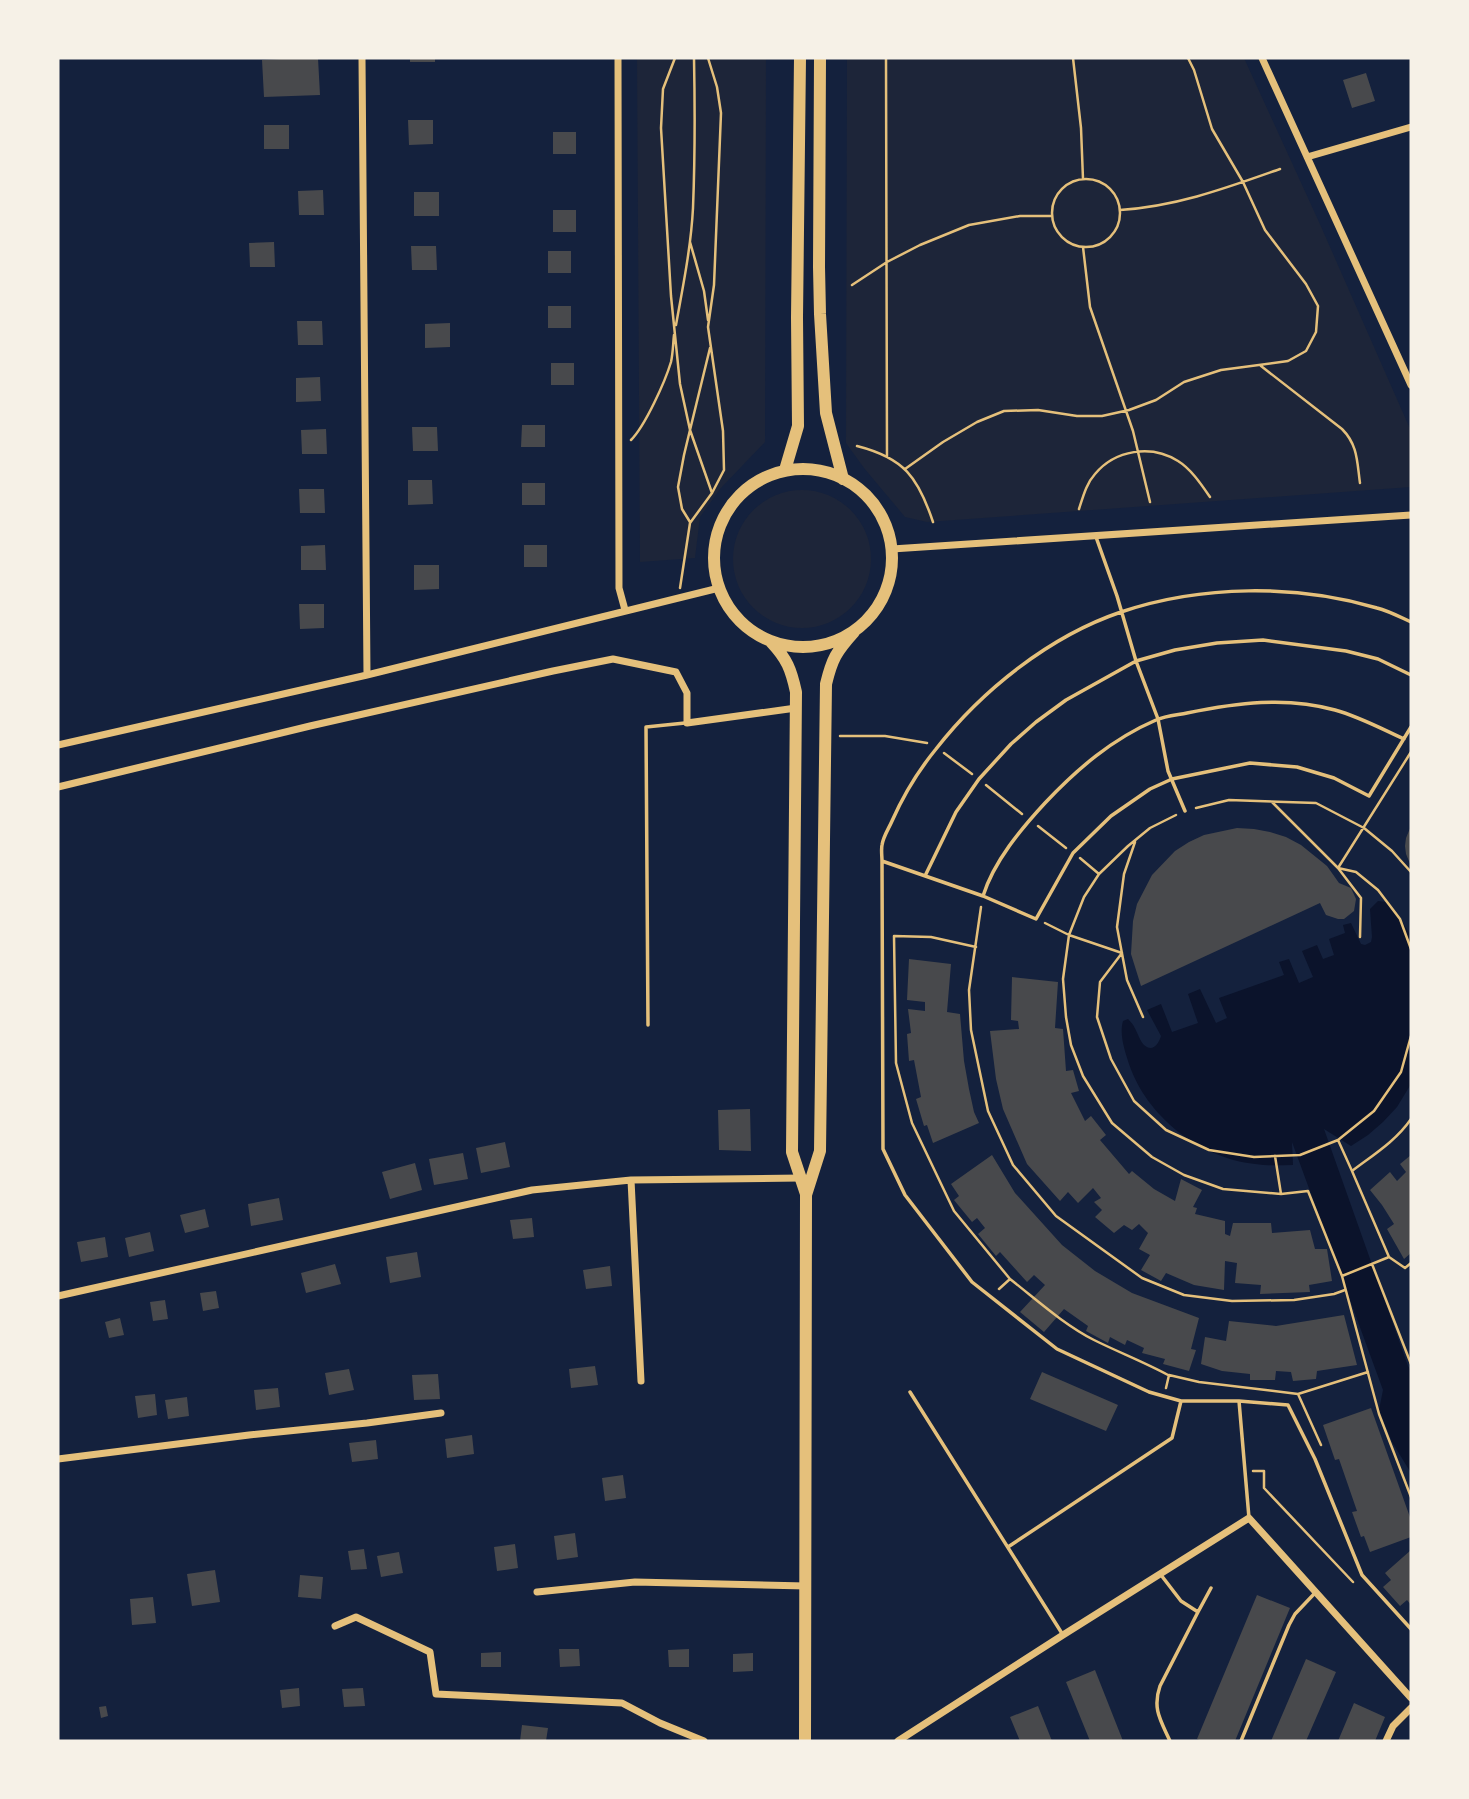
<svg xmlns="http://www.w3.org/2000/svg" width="1469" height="1799" viewBox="0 0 1469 1799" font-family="Raleway,sans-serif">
  <rect width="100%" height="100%" fill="#14213d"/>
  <path fill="#1d2539" d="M637,58h129l-1,384 -45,47 -20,28 -5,41 -55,4z
    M847,58h397l75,164 92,209v56l-484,35 -22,-5 -41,-49 -18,-25z
    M733 559a69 69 0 1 1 138 0a69 69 0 1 1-138 0Z"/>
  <path fill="#0b132b" d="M1378,901l8,1 14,16 11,18v148l-14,23 -14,15 -15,13 -17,11 -27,-17 84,237 3,5v102l-19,-31 -13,-32 4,-20 -91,-248 1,23c-13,0 -25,1 -38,-1 -55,-6 -108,-47 -126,-100 -4,-13 -10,-29 -6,-43l5,-2c9,8 10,20 16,26 9,8 15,-2 17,-9l-14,-26 14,-6 11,28 26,-9 -10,-29 12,-5 16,34 11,-5 -8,-20 65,-23 -5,-13 10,-3 10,24 14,-6 -11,-26 15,-6 6,14 11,-4 -5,-16 16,-6 -2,-8 8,-2 10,21 4,1 6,-3 1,-5 -2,-28z"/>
  <path fill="#48494c" d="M299,58h19l2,37 -56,2 -2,-37z
    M410,58h25v4h-25z
    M1366,73l9,28 -23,7 -9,-28z
    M408,120h25v24l-24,1z
    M264,125h25v24h-25z
    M553,132h23v22h-23z
    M323,190l1,25h-25l-1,-24z
    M414,192h25v24h-25z
    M553,210h23v22h-23z
    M274,242l1,25h-25l-1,-24z
    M411,246h25l1,24h-25z
    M548,251h23v22h-23z
    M548,306h23v22h-23z
    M297,321h25l1,24h-25z
    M450,323v24l-25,1v-24z
    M551,363h23v22h-23z
    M320,377l1,24 -25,1v-24z
    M522,425h23v22h-24z
    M412,427h25l1,24h-25z
    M326,429l1,25h-25l-1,-24z
    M408,480h24l1,24 -25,1z
    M522,483h23v22h-23z
    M299,489h25l1,24h-25z
    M325,545l1,25h-25v-24z
    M524,545h23v22h-23z
    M414,565h25v24l-25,1z
    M299,604h25v24l-24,1z
    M1411,826v40l-5,-12 -1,-8 1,-8z
    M1237,828l17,1 16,3 16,5 15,8 26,21 12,17 12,5 5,11 -2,12 -10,8h-6l-12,-4 -6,-12 -179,83 -10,-32 2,-33 4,-17 15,-29 23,-24 14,-9 15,-7z
    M909,959l42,5 -4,48 13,2 4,47 5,28 5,23 5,11 -46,20 -6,-18 -3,1 -8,-27 5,-2 -7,-37 -5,1 -2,-27 4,-1 -3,-24 17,2v-9l-18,-2z
    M1012,977l46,5 -3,46 8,1 3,42 7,-1 6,21 -8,2 14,28 6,-5 15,19 -6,5 29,34 3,-3 22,18 21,12 6,-22 21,11 -9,17 4,1 -2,6 30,7v13l5,2 3,-13h38l1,10 38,-3 5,19h12l5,32 -23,4 1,7 -50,2 1,-9 -26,-2 2,-20 -12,-2 -1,29 -30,-5 -28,-12 -5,8 -20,-11 9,-15 -11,-6 9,-16 -9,-9 -7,6 -8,-5 -10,8 -19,-16 7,-7 -8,-8 7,-4 -8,-10 -15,15 -10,-11 -8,9 -33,-37 -24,-55 -7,-30 -6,-48 29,-2 -1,-8 -7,-1z
    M750,1109l1,42 -32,-1 -1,-40z
    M505,1142l5,25 -29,6 -5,-25z
    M463,1153l5,26 -34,6 -5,-26z
    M992,1155l23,38 47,52 33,26 37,22 67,25 -8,31 5,1 -7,21 -26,-7 2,-5 -23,-6 2,-5 -17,-8 -2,5 -15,-8 -2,6 -22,-12 2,-5 -24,-17 -20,23 -24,-20 25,-27 -11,-10 -7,7 -27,-30 -4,4 -18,-22 7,-6 -8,-10 -5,4 -18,-22 5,-4 -8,-12z
    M1411,1155v98l-7,6 -17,-30 7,-5 -12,-19 -12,-15 20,-18 7,9 9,-9 -6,-8z
    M415,1163l7,27 -32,9 -8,-27z
    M279,1198l4,22 -32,6 -3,-22z
    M205,1209l4,18 -24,6 -5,-18z
    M532,1218l2,19 -21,2 -3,-19z
    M150,1232l4,19 -25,6 -4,-19z
    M105,1237l3,20 -27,5 -4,-20z
    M417,1252l4,25 -31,6 -4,-26z
    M335,1264l6,20 -35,9 -5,-20z
    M610,1266l2,20 -26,3 -3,-19z
    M216,1291l3,17 -16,3 -3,-18z
    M165,1300l3,19 -15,2 -3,-19z
    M1344,1315l13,50 -40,6 -1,8 -23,2 -2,-9 -15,-1 -1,9h-25v-6l-28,-3 -21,-7 4,-27 21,4 3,-20 47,5z
    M120,1318l4,17 -15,3 -4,-16z
    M595,1366l3,19 -27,3 -2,-19z
    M349,1369l5,21 -25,5 -4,-22z
    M1042,1372l76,33 -12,26 -76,-32z
    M438,1374l2,25 -26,1 -2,-25z
    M278,1388l2,19 -24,3 -2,-20z
    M155,1394l2,21 -19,3 -3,-22z
    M187,1397l2,19 -21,3 -3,-19z
    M1371,1408l40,112v17l-41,15 -6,-16 -3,1 -9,-25 5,-1 -18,-52 -4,1 -12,-35z
    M472,1435l2,19 -27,4 -2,-19z
    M376,1440l2,19 -26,3 -3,-19z
    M623,1475l3,23 -21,3 -3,-23z
    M575,1533l3,24 -21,3 -3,-24z
    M515,1544l3,24 -21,3 -3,-24z
    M364,1549l3,20 -16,1 -3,-19z
    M1411,1550v55l-4,-5 -7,6 -17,-19 8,-7 -6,-7z
    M399,1552l4,21 -22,4 -4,-21z
    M215,1570l5,32 -28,4 -5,-32z
    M300,1575l23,2 -2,22 -23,-2z
    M1257,1595l33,13 -55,133h-33l-5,-2z
    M153,1597l3,26 -24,2 -2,-26z
    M559,1649h20l1,17 -20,1z
    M689,1649v18h-20l-1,-17z
    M501,1652v15h-20v-14z
    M753,1653v18l-20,1v-18z
    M1306,1659l30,13 -30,69h-35z
    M1095,1670l28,71h-33l-24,-59z
    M299,1688l1,18 -18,2 -2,-18z
    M363,1688l2,18 -21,1 -2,-18z
    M1354,1703l31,14 -10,24h-37z
    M106,1706l2,10 -7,2 -2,-11z
    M1038,1706l14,35h-32l-10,-24z
    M522,1725l26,3 -2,13h-26z"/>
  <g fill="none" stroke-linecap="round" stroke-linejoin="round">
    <path stroke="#e5c07b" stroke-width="2.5" d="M675,58l-12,31 -2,39 10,168 9,88 10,46 -6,25 -6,32 4,22 8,13
      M886,58l1,399
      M1073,58l8,70 2,51
      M1052 213a34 34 0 1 1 68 0a34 34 0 1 1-68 0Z
      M1120,210c58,-4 106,-22 160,-41
      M690,242l14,49 4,29
      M1083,247l7,60 43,124 17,71
      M852,285l35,-23 33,-17 49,-20 51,-9h32
      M676,325c7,-39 15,-78 17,-117 2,-50 2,-100 1,-150
      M710,348l-20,82 22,63
      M1261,366l81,63c16,16 15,33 18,54
      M631,440c14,-14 34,-58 40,-78 2,-9 2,-18 3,-27
      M857,446c47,12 61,31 76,76
      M905,469l38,-27 34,-20 27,-11 34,-1 39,6h25l27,-6 27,-10 28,-18 37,-12 67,-9 18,-10 10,-19 2,-26 -12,-22 -41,-54 -22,-48 -31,-53 -18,-59 -6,-12
      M1079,509c4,-12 7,-25 16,-35 20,-24 56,-30 83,-13 13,8 23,23 32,36
      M680,588l10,-65 22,-30 12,-23 -1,-39 -15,-104 6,-42 7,-172 -4,-26 -9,-29
      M840,736h45l42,7
      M944,753l28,21
      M986,785l36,29
      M1272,802l66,66 73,-116
      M1196,808l33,-8 87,3 48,25 28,23 19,21
      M1038,826l28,22
      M1135,842l-11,32 -7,53 10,53 16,37
      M1080,858l19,16
      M1338,868l18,4 22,18 22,29 11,30
      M1338,868l23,30 -1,39
      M981,907l-12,83 2,40 17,81 25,54 43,51 86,62 42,17 48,6 62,-1 40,-6 11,-4
      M1045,923l24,12 15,-38 15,-23 29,-28 22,-18 26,-13
      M976,947l-45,-10 -37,-1 2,127 16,60 42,88 56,68 -11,10
      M1338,1140l14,31c21,-16 44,-30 59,-52
      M1275,1156l6,38 -58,-5 -39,-14 -32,-18 -40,-34 -29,-47 -12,-31 -5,-28 -3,-38 6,-44 53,18 -22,29 -3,35 14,42 23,42 32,29 43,20 45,7 46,-2 38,-15 36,-29 27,-39 10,-36
      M1281,1194l27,-3 34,85 47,-19 -37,-86
      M1389,1257l16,11 6,-5
      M1372,1264l39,100
      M1342,1276l37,138 32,83
      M1010,1279c27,21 53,45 84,61 24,12 50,22 74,35
      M1166,1388l3,-13 30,7 99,12 70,-22
      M1298,1394l23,51
      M1253,1471h11v17l89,94"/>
    <path stroke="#e5c07b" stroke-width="3.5" d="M1096,537l21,59 19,65 22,58 10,52 17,40
      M882,861c0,-5 -1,-11 0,-16 1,-8 7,-17 10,-24 12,-27 26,-50 44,-72 46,-59 114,-113 185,-137 80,-27 175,-28 256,-4 12,3 23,9 34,14
      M925,876l31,-64 23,-33 32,-35 25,-22 30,-22 70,-39 39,-11 42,-7 46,-3 83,11 32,8 33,16
      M983,896c11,-35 38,-67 62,-93 32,-34 67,-64 111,-83 9,-4 21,-5 31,-7 49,-10 99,-17 148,-3 25,7 47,19 69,29
      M648,1025l-2,-298 39,-4
      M910,1392l153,243
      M1239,1401l49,4 27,54 47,116 49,54
      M1249,1518l-10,-117h-58l-32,-9 -92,-43 -85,-67 -67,-87 -22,-46 -1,-288 101,35 53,23 37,-66 38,-37 39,-27 22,-10 78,-16 47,4 37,11 35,18 42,-69
      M1008,1547l164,-109 9,-37
      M1161,1575l20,26 17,11 -38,74c-8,23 1,35 10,55
      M1198,1612l13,-24
      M1241,1741l48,-116 6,-11 19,-20"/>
    <path stroke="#e5c07b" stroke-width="7" d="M362,58l5,617
      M618,58l1,530 6,22
      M1262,58l149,327
      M1307,157l104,-30
      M892,549l519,-34
      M58,745l309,-70 352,-87
      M58,787l252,-61 243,-55 60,-12 63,13 11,21v30l109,-15
      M631,1180l10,201
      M58,1296l474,-106 99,-10 170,-2
      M58,1459l191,-24 118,-12 74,-10
      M537,1592l98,-10 171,4
      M335,1626l21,-9 74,35 6,42 186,9 38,20 44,18
      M898,1741l165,-106 186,-117 162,180
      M1386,1741l7,-15 18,-18"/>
    <path stroke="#e5c07b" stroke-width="12" d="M820,58l-1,209 1,47 6,99 17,66
      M714 558a89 89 0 1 1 178 0a89 89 0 1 1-178 0Z
      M785,470l13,-44 -1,-108 3,-260
      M771,642c16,17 20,27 25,50l-4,460 14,42
      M805,1741l1,-546 14,-44 6,-467c6,-25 10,-32 28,-52"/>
  </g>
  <rect width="1469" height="1799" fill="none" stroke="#f6f1e7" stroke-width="119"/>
</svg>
